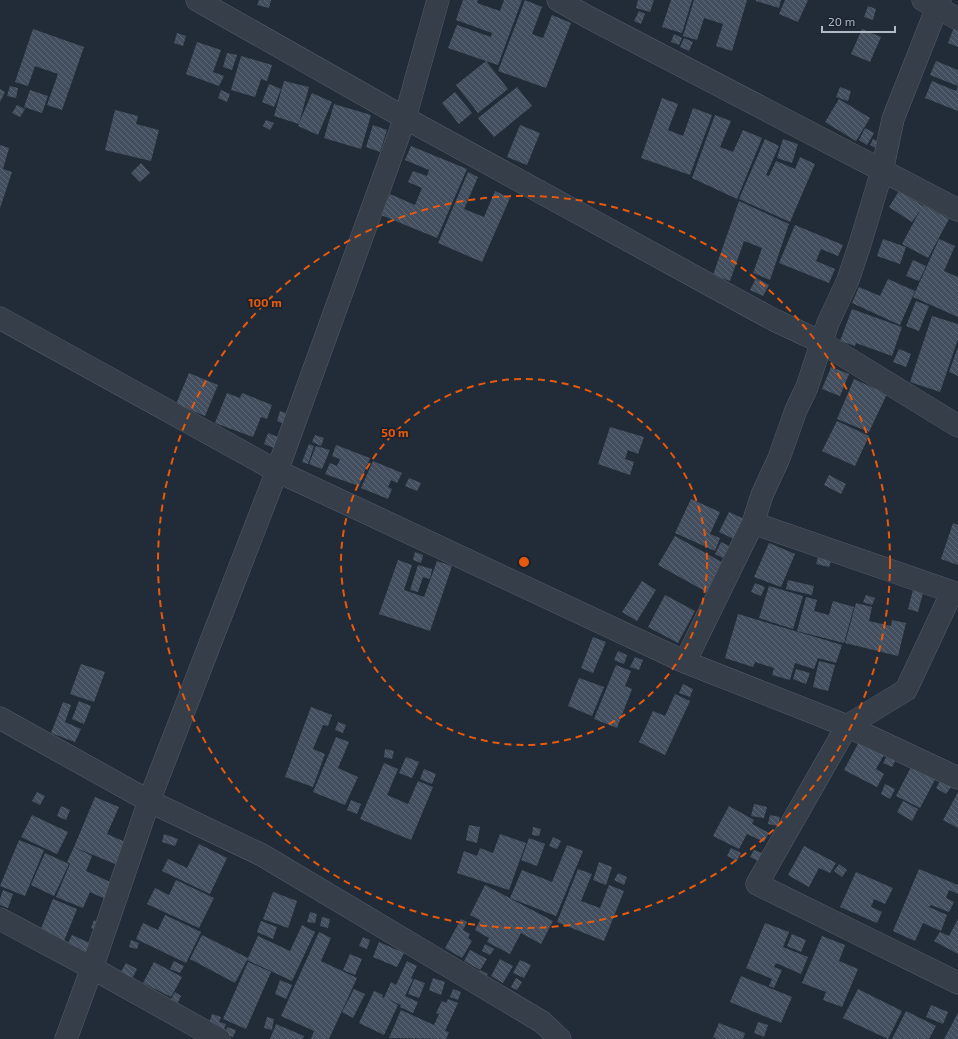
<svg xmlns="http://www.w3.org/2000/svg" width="958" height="1039" viewBox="0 0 958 1039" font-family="'Exo 2',sans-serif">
  <defs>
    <pattern id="building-back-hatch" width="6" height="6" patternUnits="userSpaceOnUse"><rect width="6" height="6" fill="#434f5e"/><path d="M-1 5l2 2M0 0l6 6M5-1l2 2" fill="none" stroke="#5c6674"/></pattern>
  </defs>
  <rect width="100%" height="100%" fill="#222c39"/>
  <path fill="url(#building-back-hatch)" d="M259,0h12l-2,8 -12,-3z
    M463,0h15l-1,3 23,8 4,-11h18l-24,65 -12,-4 22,28 -30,24 -22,-28 30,-24 -38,-13 9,-23 34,12 1,-4 -36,-13z
    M525,0l17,7 -10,27 11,4 9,-23 19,8 -25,65 -48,-17z
    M638,0h16l-4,12 -14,-4z
    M671,0h21l-10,33 -20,-6z
    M694,0h53l-15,51 -16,-5 7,-22 -19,-6 -7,22 -14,-4z
    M756,0h25l-2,8 -23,-7z
    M785,0h23l-10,22 -19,-8z
    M868,6l8,3 -3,11 -9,-3z
    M639,11l6,3 -4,10 -7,-3z
    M954,27l4,2v18l-10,-4z
    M33,29l51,18 -22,63 -15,-5 11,-31 -23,-8 -7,20 -13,-4z
    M862,29l19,8 -11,25 -19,-8z
    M177,33l9,3 -3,10 -9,-3z
    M674,34l8,4 -3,7 -8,-3z
    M684,38l9,4 -4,9 -9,-4z
    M197,42l24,8 -8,22 11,4 -5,10 -33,-12z
    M227,53l10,2 -5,15 -9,-3z
    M241,56l31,9 -5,16 -6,-2 -6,18 -24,-7z
    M936,61l22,9v41l-33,-13 7,-17 24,10 2,-5 -28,-11z
    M284,81l25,6 -10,36 13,-30 20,9 -14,33 -20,-9 1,-2 -25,-8z
    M269,84l12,5 -7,18 -12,-5z
    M10,86l8,2 -2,10 -9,-2z
    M517,87l15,19 -38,31 -16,-19z
    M840,87l11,4 -3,10 -12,-4z
    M0,89l5,3 -5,10z
    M30,90l18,6 -6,17 -18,-6z
    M221,90l9,4 -3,8 -9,-4z
    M455,92l17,21 -13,11 -17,-21z
    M662,98l16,6 -10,26 15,6 10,-28 19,7 -22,60 -49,-17z
    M839,99l31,19 -14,23 -31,-19z
    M334,104l37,11 -10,34 -37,-11z
    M17,105l8,4 -5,8 -8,-4z
    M115,110l23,6 -2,8 23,6 -8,31 -46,-11z
    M715,115l16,6 -11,26 13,5 10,-22 19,8 -25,61 -45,-21z
    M266,120l8,3 -4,7 -7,-4z
    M373,125l14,5 -7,22 -14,-5z
    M520,125l20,8 -13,32 -20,-8z
    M865,128l9,5 -7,12 -8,-5z
    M765,139l14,7 -13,29 3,1 7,-15 19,8 5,-12 15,7 -25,58 -51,-23z
    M783,139l15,5 -6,19 -15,-5z
    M873,139l7,3 -2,7 -8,-4z
    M0,145l9,3 -6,21 9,3 -12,36z
    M411,146l56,23 -30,69 -56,-23 9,-21 25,11 7,-17 -14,-6 5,-11 14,5 2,-6 -24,-10z
    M141,163l9,10 -10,9 -9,-9z
    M468,172l10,5 -14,32 20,8 11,-26 15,7 -28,64 -44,-19z
    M899,191l24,15 -11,16 -23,-15z
    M739,201l50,23 -19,56 -17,-7 9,-25 -18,-7 -14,40 -17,-6z
    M923,205l26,14 -21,39 -26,-14z
    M795,225l48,20 -5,11 -17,-7 -5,12 19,8 -6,14 -50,-20z
    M883,239l23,8 -6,17 -23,-8z
    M939,239l16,7 -11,25 14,6v40l-45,-20z
    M913,260l13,6 -7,15 -13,-5z
    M756,278l13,7 -6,11 -13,-6z
    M888,279l27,12 -15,34 -48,-22 7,-16 21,9z
    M916,301l13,5 -10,25 -13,-5z
    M852,309l50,18 -10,29 -36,-13 -1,3 -15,-5z
    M932,316l26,8v15l-18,53 -30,-10z
    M958,347v29l-9,-4z
    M899,349l12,5 -5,13 -13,-5z
    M831,367l18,7 -9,22 -18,-7z
    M189,373l29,12 -13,31 -29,-12z
    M854,379l33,15 -18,38 -32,-13z
    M227,393l13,5 2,-5 30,12 -5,14 -6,-2 -8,20 -38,-14z
    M280,411l8,3 -4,10 -7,-3z
    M837,421l32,15 -14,30 -33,-15z
    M610,427l34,10 -6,17 -10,-4 -3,9 9,3 -4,13 -32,-11z
    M268,433l10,4 -4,11 -10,-4z
    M315,435l9,3 -3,8 -9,-4z
    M309,444l5,2 -6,18 -6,-2z
    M336,445l34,13 -11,28 -34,-12 5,-11 7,3 3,-7 -8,-3z
    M316,446l14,4 -8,19 -13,-5z
    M373,461l29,12 -5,10 -6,-3 -3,7 4,2 -4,10 -27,-11z
    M829,475l17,9 -5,10 -17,-9z
    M409,478l12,5 -4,8 -12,-5z
    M691,499l29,13 -10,22 10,4 -5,13 -40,-18z
    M729,512l15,7 -10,20 -15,-7z
    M953,523l5,2v40l-17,-6z
    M675,536l52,29 -17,29 -52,-29z
    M721,542l8,4 -6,12 -8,-4z
    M769,543l26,11 -14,33 -27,-10z
    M820,551l13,4 -4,12 -13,-3z
    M415,552l8,3 -2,8 -8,-3z
    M398,560l14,5 -8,25 20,7 13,-36 15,5 -22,65 -51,-17z
    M418,565l14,4 -2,10 -7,-2 -5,15 -8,-2z
    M788,580l26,6 -2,9 -26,-6z
    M642,581l14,9 -19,31 -15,-9z
    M755,583l10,4 -4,9 -10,-4z
    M769,586l34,10 -10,33 -34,-11z
    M914,586l10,3 -6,23 -10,-3z
    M665,595l30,16 -17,32 -30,-16z
    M866,595l9,3 -3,7 -9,-3z
    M806,597l11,3 -3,11 15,4 4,-14 21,6 -10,36 -47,-12z
    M856,603l16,4 -3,14 22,5 1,-6 14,3 -8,33 -53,-13z
    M738,614l104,31 -6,18 -18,-5 -4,11 -19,-6 -5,17 -18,-5 2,-7 -19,-6 -2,5 -28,-9z
    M593,637l13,5 -13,31 -12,-5z
    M618,651l9,4 -3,9 -10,-4z
    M635,657l8,3 -4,10 -9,-3z
    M819,661l16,4 -7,26 -15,-4z
    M81,664l24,8 -11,30 -24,-8z
    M616,665l15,6 -6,15 7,3 -15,39 -23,-9z
    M796,669l14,4 -4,11 -13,-5z
    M579,678l25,9 -12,29 -24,-10z
    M683,684l10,5 -3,8 -11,-4z
    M675,694l15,7 -25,54 -26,-13 14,-31 12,5z
    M79,701l12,5 -7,18 -12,-5z
    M63,702l8,3 -6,17 16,7 -6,13 -24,-9z
    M311,707l21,8 -4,11 -5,-1 -10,24 12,5 -12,33 -28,-10z
    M338,722l8,3 -3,8 -8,-3z
    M862,736l25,13 -11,20 8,5 -7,13 -33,-17z
    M336,737l13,5 -11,26 20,9 -13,28 -32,-13z
    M385,749l9,2 -2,8 -8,-2z
    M891,749l8,4 -7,14 -9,-4z
    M406,757l13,5 -7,16 -13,-5z
    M914,761l24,13 -18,34 -24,-12z
    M384,763l14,6 -11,26 21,9 10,-23 15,6 -22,53 -51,-21z
    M424,769l12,5 -4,10 -12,-5z
    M943,777l10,7 -7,10 -10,-6z
    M885,784l10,5 -5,10 -9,-5z
    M37,792l8,4 -5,9 -8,-4z
    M958,792v36l-15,-8z
    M95,797l24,10 -12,27 23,10 -10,22 -46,-19z
    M351,800l10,4 -4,10 -10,-4z
    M903,801l15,8 -6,12 -15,-9z
    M754,804l13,3 -3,11 -13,-2z
    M61,806l9,4 -4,10 -9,-4z
    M729,806l25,14 -2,4 17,9 -5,9 -17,-8 -8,15 -26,-13z
    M32,815l36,17 -11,22 -36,-17z
    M770,815l10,2 -2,9 -10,-2z
    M469,825l11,2 -3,16 -11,-3z
    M533,827l8,2 -2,7 -7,-1z
    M164,834l14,5 -3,7 -13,-4z
    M500,834l26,9 -17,47 -52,-17 7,-22 13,5 3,-8 13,5z
    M553,837l8,4 -4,8 -8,-3z
    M529,838l16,6 -8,22 -16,-6z
    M19,840l25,10 -19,46 -25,-10z
    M199,844l28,14 -17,36 -48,-23 6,-12 19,9z
    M567,845l16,6 -27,65 -46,-18 12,-28 30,12z
    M804,846l32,17 -6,10 -11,-5 -10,19 -21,-12z
    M74,847l18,9 -6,15 33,15 -7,16 -22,-10 -7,16 -27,-11 14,-33 -3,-2z
    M731,848l10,5 -4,8 -10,-5z
    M754,850l8,3 -4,8 -8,-4z
    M45,853l24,11 -15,32 -23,-11z
    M599,862l13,5 -6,18 -13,-5z
    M839,864l8,6 -5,7 -8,-6z
    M578,869l14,5 -11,27 19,7 9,-23 15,6 -20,50 -47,-19z
    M919,869l39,16v9l-9,-4 -3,8 8,4 -5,10 -18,-7 -2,2 18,8 -6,16 -18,-8 -8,18 -22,-10z
    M856,872l37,16 -8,16 -11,-5 -3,8 11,5 -5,11 -37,-16z
    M618,873l9,4 -3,8 -10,-5z
    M176,880l38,18 -15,30 -52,-24 8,-16 14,7z
    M485,885l68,36 -12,23 -20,-11 -11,21 -23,-12 2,-4 -14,-8 5,-10 -10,-5z
    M3,890l10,4 -5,14 -8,-3v-6z
    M273,892l24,9 -9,27 -25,-9z
    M53,899l24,10 -13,32 -24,-10z
    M310,912l7,2 -2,9 -8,-1z
    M165,915l36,17 -15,31 -50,-24 7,-16 15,7z
    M322,917l8,2 -2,9 -8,-2z
    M461,919l6,3 -4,8 7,4 -2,4 4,3 -10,17 -17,-10z
    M958,919v35l-24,-13 6,-9 9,4z
    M94,920l7,4 -3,7 -7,-3z
    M261,921l16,6 -4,12 -16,-7z
    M765,923l24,9 -6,15 25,10 -7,17 -25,-11 -2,4 8,3 -8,18 -5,-2 3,-7 -26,-11z
    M302,925l13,7 -23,49 -45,-21 -12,23 -45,-24 12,-24 46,23 10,-22 32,15z
    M319,932l12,6 -10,23 36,17 -28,61h-18l3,-8 -33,-15z
    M792,934l14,6 -5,12 -14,-6z
    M72,935l20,9 -5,12 -21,-9z
    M822,936l23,9 -6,16 19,8 -16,38 -19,-7 3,-8 -24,-9z
    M363,937l7,3 -3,9 -8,-3z
    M131,940l8,3 -2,6 -8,-2z
    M379,942l25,11 -7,14 -24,-10z
    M485,944l9,5 -4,6 -8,-4z
    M470,950l17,9 -7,11 -16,-9z
    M350,954l12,5 -7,16 -12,-5z
    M500,959l13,7 -10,17 -12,-7z
    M520,960l11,5 -7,13 -11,-5z
    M174,961l10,5 -4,7 -10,-4z
    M407,961l10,5 -6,12 2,1 -8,17 13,6 -5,11 -13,-6 1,-2 -13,-6 10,6 -14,30 -25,-12 15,-32 9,4 -1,2 2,1 7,-16 5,3z
    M154,962l28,15 -11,20 -28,-14z
    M248,962l23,10 -25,57 -23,-10z
    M126,963l11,6 -6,12 -12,-6z
    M480,970l8,4 -4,7 -7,-4z
    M741,976l51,21 -11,26 -51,-21z
    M433,978l12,4 -4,13 -12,-5z
    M516,978l6,4 -5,8 -6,-3z
    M414,979l11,4 -6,15 -11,-4z
    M280,980l12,5 -6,14 -11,-5z
    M354,989l11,5 -12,24 -11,-6z
    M453,989l8,3 -3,8 -8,-3z
    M858,989l44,22 -14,28 -45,-21z
    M175,992l6,4 -4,8 -7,-3z
    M448,999l10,4 -13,28 4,1 -3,7 -57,-1 12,-28 33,15 5,-11 -3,-1 6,-12 4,2z
    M931,1005l17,7 -5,12 -17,-7z
    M906,1011l30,15 -7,13h-37z
    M958,1013v26h-14z
    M212,1014l9,3 -2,5 7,2 -3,8 -14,-8z
    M267,1017l7,2 -2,11 -8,-2z
    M758,1022l10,3 -4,12 -10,-4z
    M719,1023l26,10 -2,6h-26l-4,-2z
    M276,1024l28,12 -1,3h-33z
    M227,1027l9,3 -3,7 -8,-3z"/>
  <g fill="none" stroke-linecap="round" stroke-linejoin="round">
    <defs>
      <path id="street" d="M197,0l208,118 369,202 47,22 137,84
        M558,0l30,17 370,193
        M923,0l35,19
        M0,318l277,153 408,191 162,64 111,52
        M753,523l205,71
        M952,592l-46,98 -59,36 -90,158 201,99
        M685,662l68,-139 9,-28 17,-37 17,-48 11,-23 21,-64 20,-43 12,-36 22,-73 11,-52 47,-119
        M0,718l149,83 113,54 280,167 18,17
        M0,919l92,49 127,71
        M66,1039l26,-71 57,-167 128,-330 128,-353 33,-118"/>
    </defs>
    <use href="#street" stroke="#545c67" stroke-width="23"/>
    <use href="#street" stroke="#363e49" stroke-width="22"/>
  </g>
  <g fill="none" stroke="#e8590c" stroke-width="2" stroke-dasharray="7 5">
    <circle cx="524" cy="562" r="183"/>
    <circle cx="524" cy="562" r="366"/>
  </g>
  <circle cx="524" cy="562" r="6" fill="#e8590c" stroke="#1b232e" stroke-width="2"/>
  <g font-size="12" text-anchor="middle" font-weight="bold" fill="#e8590c" stroke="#1b232e" stroke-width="4" stroke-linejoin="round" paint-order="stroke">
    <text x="265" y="307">100 m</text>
    <text x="395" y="437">50 m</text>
  </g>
  <path d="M822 26v6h73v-6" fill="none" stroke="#b1b9c5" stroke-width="2"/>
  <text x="828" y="26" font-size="12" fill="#b1b9c5" stroke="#1b232e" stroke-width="3" paint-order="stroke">20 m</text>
</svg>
